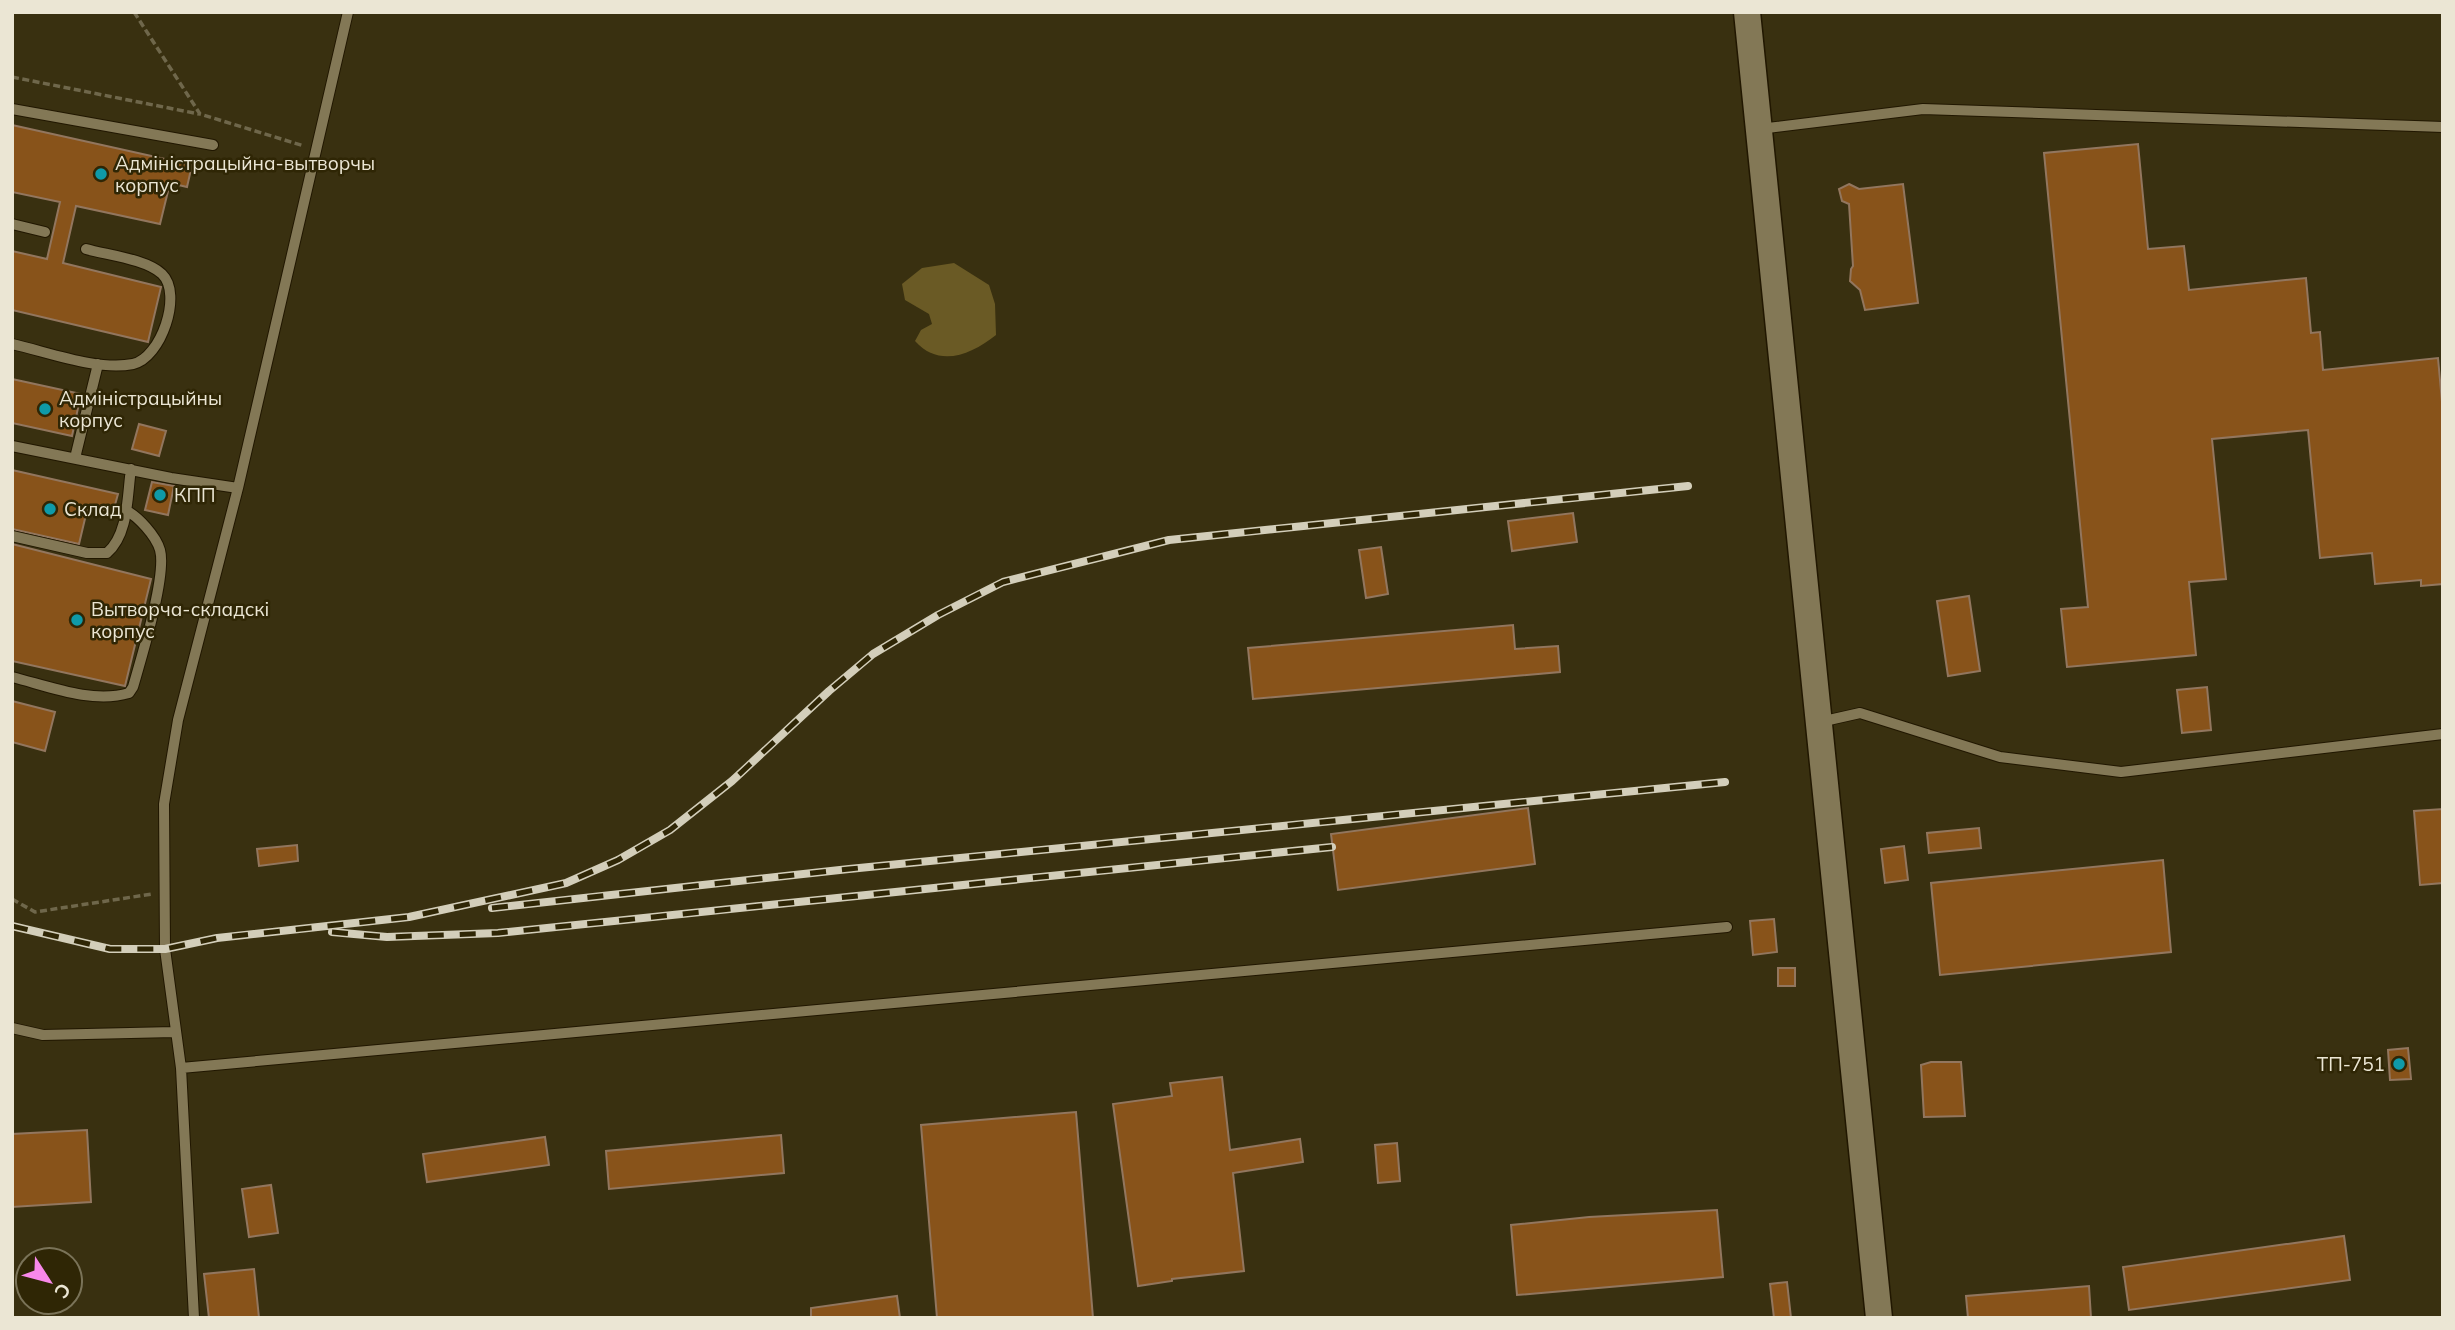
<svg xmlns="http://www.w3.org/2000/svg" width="2455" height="1330" viewBox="0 0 2455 1330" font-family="Mulish,sans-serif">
  <rect width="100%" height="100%" fill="#393010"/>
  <path fill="#6a5a25" d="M954,263l35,22 6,19 1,31c-25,20 -57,33 -81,6l6,-11 11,-6 -3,-10 -24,-14 -3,-16 20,-16z"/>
  <path fill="#88531a" stroke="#92765e" stroke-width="2" d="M12,125l180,40 -5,22 -17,-4 -10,41 -84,-18 -13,57 98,24 -13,55 -136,-32v-59l35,8 13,-57 -48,-10z
    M2138,144l10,105 36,-3 5,44 117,-12 5,55 9,-1 3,38 115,-12 5,55v171l-22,2v-6l-46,4 -3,-31 -52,5 -12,-128 -96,9 14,140 -37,3 7,73 -129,12 -6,-58 27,-2 -44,-454z
    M1849,184l10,5 44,-5 15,119 -53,7 -5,-20 -10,-9 1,-12 2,-3 -4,-62 -7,-3 -3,-12z
    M12,379l69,15 -9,42 -60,-13z
    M139,424l27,7 -7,25 -27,-7z
    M12,470l106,24 -5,18 -25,-6 -9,38 -67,-15z
    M152,482l22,4 -6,29 -23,-5z
    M1573,513l4,29 -65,9 -4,-30z
    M12,544l139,35 -26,107 -113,-25z
    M1381,547l7,47 -22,4 -7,-48z
    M1969,596l11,75 -32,5 -11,-75z
    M1513,625l2,24 43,-3 2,26 -307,27 -5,-51z
    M2207,687l4,43 -29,3 -5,-43z
    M12,701l43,11 -10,39 -33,-9z
    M1528,808l7,56 -197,26 -7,-56z
    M2443,809v74l-23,2 -6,-74z
    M1979,828l2,20 -52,5 -2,-20z
    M297,845l1,16 -39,5 -2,-17z
    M1904,846l4,34 -23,3 -4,-34z
    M2163,860l8,92 -231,23 -9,-92z
    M1774,919l3,33 -24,3 -3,-34z
    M1778,968h17v18h-17z
    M2408,1048l3,31 -21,1 -2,-30z
    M1931,1062h30l4,54 -41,1 -3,-52z
    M1222,1077l8,73 70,-11 3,23 -70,11 11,98 -72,8v2l-34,5 -25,-182 59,-8 -2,-13z
    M1076,1112l17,206h-156l-16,-193z
    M87,1130l4,72 -79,5v-73z
    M781,1135l3,38 -175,16 -3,-38z
    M545,1137l4,28 -122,17 -4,-28z
    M1397,1143l3,38 -22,2 -3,-38z
    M271,1185l7,48 -29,4 -7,-48z
    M1717,1210l6,67 -206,18 -6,-70 78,-8z
    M2344,1236l6,44 -221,30 -6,-43z
    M254,1269l5,49h-50l-5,-44z
    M1787,1282l4,36h-17l-4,-34z
    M2089,1286l2,32h-123l-2,-22z
    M897,1296l3,22h-89v-10z"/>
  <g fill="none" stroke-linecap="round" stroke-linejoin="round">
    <defs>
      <path id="lane" d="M12,109l201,36
        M1759,129l164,-20 520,18
        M12,224l33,8
        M12,344c36,8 85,27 121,20 28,-6 50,-70 29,-90 -16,-15 -55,-19 -76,-25
        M12,446l159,32 67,10
        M75,458l23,-94
        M12,536l75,17h20c22,-19 20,-58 24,-84
        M12,677c36,9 80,27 117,16l4,-6c8,-28 34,-112 27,-137 -4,-14 -22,-34 -35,-40
        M1820,722l40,-9 140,44 121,15 322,-38
        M12,1028l31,7 131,-3
        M181,1068l1546,-141
        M194,1318l-13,-250 -16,-119 -1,-145 14,-84 60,-232 110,-476"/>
      <path id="secondary" d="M1747,12l132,1306"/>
    </defs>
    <use href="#lane" stroke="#211700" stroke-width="12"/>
    <use href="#secondary" stroke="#211700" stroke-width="29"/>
    <path stroke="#6f674b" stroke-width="3.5" stroke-dasharray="7 3.5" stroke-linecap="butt" d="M134,12l66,102 104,32
      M12,77l187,37
      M12,899l23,13 117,-18"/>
    <use href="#lane" stroke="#837856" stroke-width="10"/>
    <use href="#secondary" stroke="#837856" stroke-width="26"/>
    <defs>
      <path id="rail" d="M492,908l357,-39 876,-87
        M12,926l98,23h55l52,-11 192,-21 157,-34 52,-23 52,-30 62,-49 97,-90 44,-37 65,-39 65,-33 166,-42 519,-54
        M332,932l55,5 111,-4 834,-86"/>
    </defs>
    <use href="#rail" stroke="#d3ceba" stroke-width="8"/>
    <use href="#rail" stroke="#2f2605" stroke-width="5" stroke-dasharray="16" stroke-linecap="butt"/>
  </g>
  <g fill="#0f9aa8" stroke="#2f2605" stroke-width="2.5">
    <circle cx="101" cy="174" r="7"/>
    <circle cx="45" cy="409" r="7"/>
    <circle cx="160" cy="495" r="7"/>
    <circle cx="50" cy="509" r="7"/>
    <circle cx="77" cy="620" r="7"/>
    <circle cx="2399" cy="1064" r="7"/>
  </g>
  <g text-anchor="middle" stroke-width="5" stroke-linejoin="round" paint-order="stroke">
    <g font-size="19" fill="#ebe6d4" stroke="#2f2605" text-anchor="start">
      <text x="115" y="170">Адміністрацыйна-вытворчы<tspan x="115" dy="22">корпус</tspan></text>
      <text x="59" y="405">Адміністрацыйны<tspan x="59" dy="22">корпус</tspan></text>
      <text x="174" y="502">КПП</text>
      <text x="64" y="516">Склад</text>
      <text x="91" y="616">Вытворча-складскі<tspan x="91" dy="22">корпус</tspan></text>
      <text x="2385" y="1071" text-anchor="end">ТП-751</text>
    </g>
  </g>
  <rect width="2455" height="1330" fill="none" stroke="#ebe6d4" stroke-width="28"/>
  <g transform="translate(49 1281) rotate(126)"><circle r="33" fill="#2f2605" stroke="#7a7358" stroke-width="2"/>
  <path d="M0-5L12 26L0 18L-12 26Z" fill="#f888ea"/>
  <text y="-10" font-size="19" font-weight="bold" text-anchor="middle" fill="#ebe6d4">С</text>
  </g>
</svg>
